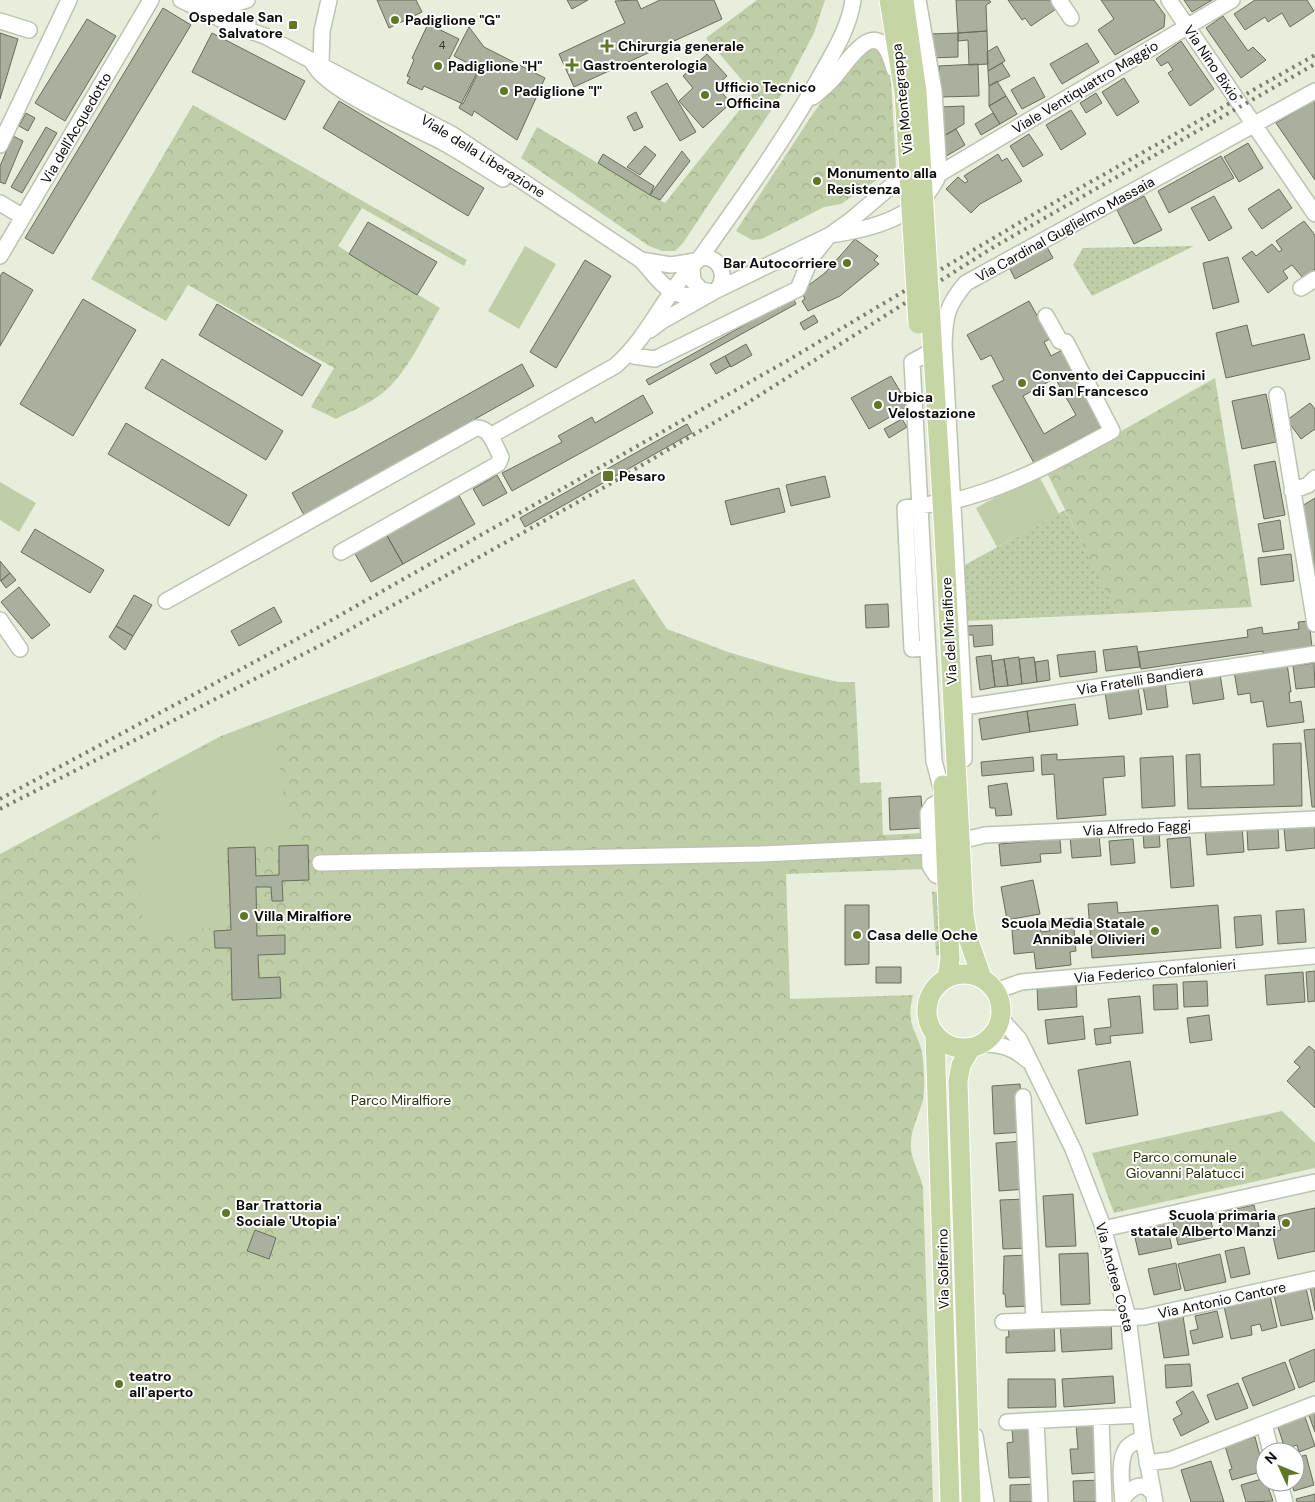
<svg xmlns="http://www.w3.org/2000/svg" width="1315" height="1502" viewBox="0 0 1315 1502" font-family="'DM Sans',sans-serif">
  <defs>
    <pattern id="grass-dots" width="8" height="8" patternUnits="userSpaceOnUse" patternTransform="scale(1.25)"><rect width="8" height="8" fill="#c0cea7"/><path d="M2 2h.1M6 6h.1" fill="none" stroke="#a4b08e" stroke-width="1.8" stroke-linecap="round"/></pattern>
    <pattern id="forest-crowns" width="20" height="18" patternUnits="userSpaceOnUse" patternTransform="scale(1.25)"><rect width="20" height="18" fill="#c0cea7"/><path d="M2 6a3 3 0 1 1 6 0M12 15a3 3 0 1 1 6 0" fill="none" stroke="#a4b08e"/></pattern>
  </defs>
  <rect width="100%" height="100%" fill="#e7eedb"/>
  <path fill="url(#grass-dots)" d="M1194,246l-102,50 -19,-31 10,-17z
    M1065,510l48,94 1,10 -149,7 -2,-55z
    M942,891l4,64h-10l-4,-63z"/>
  <path fill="url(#forest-crowns)" d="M757,0h68l-11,33 -32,61 -99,149 -8,8h-13l-13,-5 -128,-88 16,-31 128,76 88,-110 -47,-55z
    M875,46l11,13 5,23 5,85 -55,37 -17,3 -62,32 -10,1 -16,-9 78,-119 46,-60z
    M193,105l274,155 -3,6 -102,-58 -24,38 102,62c-17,28 -33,67 -60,87 -13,10 -29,16 -44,24l-25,-12 23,-39 -146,-83 -22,36 -75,-42z
    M1215,378l37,229 -138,7 -2,-10 -65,-131z
    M634,579l33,50 61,23 60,18 50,12h17l5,101 21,-1 2,53 41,-2 1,36 -139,5 4,125 123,-4c-9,35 8,36 10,66 1,12 2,26 0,39 -4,15 -12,28 -12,44 -1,15 10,30 12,44l10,314h-933v-648l221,-118z
    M1282,1111l33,32v25l-201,45 -22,-60z"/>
  <path fill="#c0cea7" d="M525,246l31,18 -37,65 -31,-18z
    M1038,474l21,40 -62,33 -21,-39z
    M0,482l36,21 -17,29 -19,-12z
    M273,724l17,115 -67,6 2,82 -81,6 -9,-87 26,-7 -6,-63 67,-38z"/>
  <path fill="#aab09e" stroke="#686e5d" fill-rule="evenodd" d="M377,0h39l6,12 -33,16z
    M567,0h21l-16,9z
    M637,0l4,9 19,-9h54l8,19 -148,68 -15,-33 66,-31 -10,-22z
    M956,0h33l2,2 -5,3 1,26 -29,2z
    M1008,0h46l5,7 -28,19 -6,-8 -3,2z
    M1101,0h53l11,15 -1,12 -49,28 -17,-25 16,-11z
    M1184,0h28l-20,12z
    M1255,0h52l7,11 -24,16 -8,-14 -14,9 -3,-5 -20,13 -11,-16z
    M163,8l28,17 -138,229 -28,-16z
    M1223,16l25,35 5,-4 13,13 -25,18 -35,-50z
    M87,19l29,17 -51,85 -30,-18z
    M428,24l31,15 -10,20 29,14 -15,31 -39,-18 -2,4 -15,-7 3,-6 -3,-1 7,-16 -2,-2z
    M469,27l15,20 61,31 -28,62 -43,-29 -2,5 -13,-8 20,-39 -25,-13z
    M987,31l1,33 -19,1 -1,-25 -10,1v-8z
    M0,33l18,6 -18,60z
    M212,33l93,48 -20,39 -93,-48z
    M958,33v24l-27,1 -1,-24z
    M1181,41l33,48 -24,17 -22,-33 5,-3 -5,-8 -7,4 -5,-7z
    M1087,43l12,19 -37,22 -12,-20z
    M997,46l8,15 -17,10 -1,-19z
    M707,54l20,22 -11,10 15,17 -28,25 -24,-27 14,-13 -10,-12z
    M1002,63l8,13 -21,10 -1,-15z
    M978,64l1,32 -39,1 -1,-31z
    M1034,77l11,20 -23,12 -11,-19z
    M1124,78l15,24 -22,14 -15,-24z
    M997,81l9,15 -17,10v-20z
    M667,83l29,49 -16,9 -29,-49z
    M1096,93l6,10 -16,10 -6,-10z
    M1006,96l11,18 -17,10 -11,-18z
    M1315,100v80l-39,-57z
    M339,101l145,87 -16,28 -145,-88z
    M964,106v18l-22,13 -2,-30z
    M1071,110l15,24 -25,16 -15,-25z
    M636,112l7,15 -9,4 -7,-14z
    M26,113l9,5 -7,13 -9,-5z
    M993,113l7,11 -19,11 -6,-11z
    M46,127l11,6 -35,60 -11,-6z
    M956,129l9,16 -22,13 -1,-21z
    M1029,134l14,21 -20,12 -13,-21z
    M13,136l10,5 -18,43 -5,-2v-16z
    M1248,143l15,25 -24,14 -15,-25z
    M645,146l11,9 -16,20 -13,-8z
    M682,151l8,10 -30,39 -10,-5z
    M603,154l51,32 -4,9 -52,-32z
    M998,154l4,7 5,-3 15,23 -42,23 -9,9 -25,-24 12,-12 7,6 3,-2 -4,-5z
    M1221,156l13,22 -65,35 -11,-22z
    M1279,189l13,19 -30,21 -14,-20z
    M1144,196l18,34 -28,14 -17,-34z
    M1214,196l18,32 -23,13 -18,-33z
    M1304,221l11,14v34l-12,9 -11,-13 -9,6 5,7 -20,15 -26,-35 10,-7 4,5 16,-12 7,8 3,-2 -6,-9z
    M368,222l69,40 -20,33 -68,-41z
    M855,239l23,17 -4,4 5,4 -39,32 -32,15 -6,-10 3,-2 -4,-8 24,-18z
    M1047,247l6,11 -38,21 -6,-12z
    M1228,257l11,45 -26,7 -10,-46z
    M585,260l26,16 -55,92 -26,-16z
    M3,272l30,18 -33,56v-70z
    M793,298l3,6 -147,81 -3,-5z
    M83,299l53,31 -63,106 -53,-32z
    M1029,301l21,38 -6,3 7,14 13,-7 41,76 -71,38 -42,-77 12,-6 -13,-25 -10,5 -14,-25zM1055,378l21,37 -32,19 -21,-38z
    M217,304l104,61 -19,31 -103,-61z
    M814,315l4,7 -14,8 -4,-7z
    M1247,325l5,21 52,-12 6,25 -84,19 -10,-45z
    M746,344l6,11 -21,12 -6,-11z
    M725,356l5,10 -14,8 -6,-10z
    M162,359l121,72 -17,29 -121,-72z
    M522,364l12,22 -230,129 -12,-22z
    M891,376l18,30 -40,23 -18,-31z
    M1266,394l10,48 -34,7 -10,-48z
    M643,395l10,18 -141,78 -10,-18 60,-31 -4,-6 34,-19 3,6z
    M1310,403l5,6v20l-14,10 -14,-19z
    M902,419l5,8 -18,11 -5,-9z
    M126,423l121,72 -18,31 -121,-72z
    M687,424l5,9 -167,94 -5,-9z
    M1275,461l10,54 -21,4 -10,-54z
    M497,475l10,18 -24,13 -10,-17z
    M825,476l5,21 -39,9 -5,-21z
    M779,488l6,24 -54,13 -6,-24z
    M458,494l17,30 -72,40 -17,-30z
    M1315,498v81l-13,-73z
    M1280,520l4,29 -21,3 -5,-28z
    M35,529l69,41 -14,23 -69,-41z
    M386,534l17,30 -32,18 -17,-30z
    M1291,554l3,27 -33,4 -3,-27z
    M0,561l10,12 -10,8z
    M10,573l6,7 -10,8 -5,-7z
    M19,587l31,38 -18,14 -31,-37z
    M134,595l18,10 -19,31 -17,-10z
    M888,604l1,23 -23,1 -1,-23z
    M274,607l8,15 -43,24 -8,-15z
    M1309,621l3,26 -49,7v-3l-122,18 -3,-17 110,-15 -1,-7 15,-3 1,7 36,-5 -1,-7z
    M992,625l1,20 -19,2 -1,-12h-5v-9z
    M116,626l17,10 -8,14 -16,-13z
    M1137,646l3,21 -34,4 -3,-21z
    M1095,651l2,21 -37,5 -3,-22z
    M991,655l4,32 -15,3 -4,-33z
    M1019,657l3,27 -14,2 -4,-27z
    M1034,657l3,25 -15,2 -3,-25z
    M1004,659l4,27 -13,1 -3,-26z
    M1048,660l2,20 -13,2 -2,-20z
    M1287,663l4,29h-2l1,11 11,-2 3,21 -37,5 -4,-26 -12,2 -1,-10 -12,2 -4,-24z
    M1314,663l1,24 -19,2 -3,-23z
    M1220,674l4,25 -31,5 -4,-25z
    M1165,682l3,25 -21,3 -4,-24z
    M1138,687l4,27 -33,5 -4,-27z
    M1075,704l3,21 -48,7 -3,-21z
    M1027,711l3,21 -48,8 -3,-21z
    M1315,729v78h-3l-8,-77z
    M1301,743l1,63 -114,3 -2,-54 14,-1 1,33 73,-2 -1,-41z
    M1057,754v6l67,-4 1,20 -22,2 3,37 -49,4 -3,-45 -12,1 -1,-20z
    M1173,756l2,50 -33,2 -2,-50z
    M1033,757l1,14 -52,5 -1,-14z
    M1007,783l5,32 -16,1 -1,-8h-5l-2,-22z
    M921,796l2,32 -33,2 -1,-32z
    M1278,826l1,22 -31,2 -1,-21z
    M1315,826v22l-29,3 -2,-23z
    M1242,827l2,25 -37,3 -2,-24z
    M1159,831l1,16 -16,1 -1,-16z
    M1099,835l2,21 -29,2 -2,-21z
    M1190,837l4,49 -23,2 -4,-49z
    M1060,839l1,14 -21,1 1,8 -40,4 -2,-22z
    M1133,839l2,24 -24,2 -2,-24z
    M308,845l1,35 -27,1 1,20h-11l-1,-14h-15l1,49 28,-1v19l-27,1 1,23 21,-1 1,21 -49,2 -1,-52h-16l-1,-17 17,-1 -3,-82 27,-1 1,29 23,-1v-29z
    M1033,880l7,34 -33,6 -6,-33z
    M1117,902l1,11 100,-8 3,43 -129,10 -4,-54z
    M845,905h24v59l-24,1z
    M1304,909l2,33 -28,2 -2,-33z
    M1261,915l2,30 -27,3 -2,-31z
    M1073,918l3,33 -6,1 1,13 -35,4 -2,-17 -20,2 -2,-24 28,-3 1,5 9,-1 -1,-10z
    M876,967h25v16h-25z
    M1315,971v30l-7,1 -2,-30z
    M1303,972l2,30 -38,3 -2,-30z
    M1207,981l1,25 -24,1 -1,-25z
    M1076,983l1,24 -39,3 -1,-24z
    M1177,984l1,25 -24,1 -1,-25z
    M1140,996l3,37 -33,3 1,7 -15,2 -2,-16 17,-2 -3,-28z
    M1209,1015l3,25 -22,3 -3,-25z
    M1083,1016l2,23 -37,5 -3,-24z
    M1309,1046l6,5v57l-28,-27 13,-14 -6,-5z
    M1130,1061l8,54 -52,9 -8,-54z
    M1020,1084l3,48 -29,2 -2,-48z
    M1024,1141l3,48 -28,2 -3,-48z
    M1073,1194l3,52 -30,1 -3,-51z
    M1026,1199l3,49 -26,1 -3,-49z
    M1254,1205l5,22 -37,8 -5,-22z
    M1315,1208v43l-37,8 -6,-27 9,-2 -3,-14z
    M1209,1214l6,23 -37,8 -5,-23z
    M1166,1222l6,26 -33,7 -6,-26z
    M255,1230l21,8 -7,21 -22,-8z
    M1244,1247l6,27 -19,4 -6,-27z
    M1088,1253l2,51 -29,1 -2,-51z
    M1220,1254l6,28 -41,9 -7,-27z
    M1030,1255l1,51 -25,1 -1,-13h-2l1,-38z
    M1176,1263l5,26 -27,6 -6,-26z
    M1315,1286v25l-5,-24z
    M1306,1288l7,31 -32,7 -7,-31z
    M1270,1296l7,31 -15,4 -2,-7 -9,2 1,9 -21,4 -7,-33z
    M1217,1311l6,26 -30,7 -3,-13 8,-2 -3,-13z
    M1183,1316l6,39 -25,3 -6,-38z
    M1111,1320l1,29 -50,3 -2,-29z
    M1054,1322l1,29 -49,2v-16h3l-1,-12z
    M1315,1349v32l-16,7 -10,-28z
    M1285,1362l10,27 -42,17 -11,-28z
    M1190,1364l2,22 -26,2 -1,-23z
    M1113,1376l2,27 -51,4 -2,-28z
    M1008,1379h47l1,28 -48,1z
    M1238,1383l10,25 -32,12 -9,-25z
    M1193,1391l16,31 -28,14 -8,-17 9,-5 -6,-12z
    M1315,1411v21l-7,-19z
    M1304,1414l11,32 -16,6 -2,-7 -12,4 -8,-25z
    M1098,1422l3,50 -29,2 -2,-25h8l-2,-25z
    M1035,1427l2,50 -28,1 -2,-35 6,-1 -1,-14z
    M1255,1437l9,34 -32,9 -3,-10 3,-1 -7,-23z
    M1306,1455l8,30 -20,6 -3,-9h4v-24z
    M1211,1461l13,41h-33l-10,-32z
    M1265,1478l8,23 -27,1 -5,-17z
    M1102,1480l1,22h-29l-1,-21z
    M1038,1484v18h-28v-17z
    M1315,1494v8h-18l-1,-3z"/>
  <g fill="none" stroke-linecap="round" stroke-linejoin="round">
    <defs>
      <path id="minor" d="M181,0l52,25 32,11 188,99 188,125c21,23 31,44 64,32
        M207,0l41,23
        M918,0l16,91 5,83
        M1059,0l12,18
        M1169,0l146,214
        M223,8l24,-8
        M0,21l29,9
        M313,63c14,29 102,64 133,81 19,11 38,23 57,35
        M321,64l1,-33 7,-31
        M813,97c6,-5 12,-10 18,-16 19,-21 47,-73 63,-12
        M0,145l69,-145
        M0,203l23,14
        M830,235c42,-6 91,-18 109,-61l293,-174
        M0,256l151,-256
        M700,258c41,-58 83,-116 118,-178 14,-25 31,-51 35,-80
        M641,260l30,5 24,-4
        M1301,288l14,-9
        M717,290l113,-55 21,-15 39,-33 27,-14
        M650,330l12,-9 55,-31c12,-14 2,-36 -17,-32l-8,8 1,15 8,9 11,2
        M941,346l-29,16 22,399 10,38 -11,6 -5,8 2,53 6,9 11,5
        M630,353l4,3 21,3 143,-70 13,-31 16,-20
        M1277,395l38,229
        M490,436l125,-70c33,-28 48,-69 77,-100
        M1292,491l16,-6 7,-7
        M953,501c57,-14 108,-42 159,-70l-46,-89 -6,-1 -14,-25
        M166,601l310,-173c14,-1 19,18 25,29l-3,7 -157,88
        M0,620l20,29
        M928,648l-16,1 -7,-141 27,-4 17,-10
        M964,707l351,-53
        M964,759v-52l-20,-363c1,-28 3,-39 22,-61l349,-192
        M960,841l25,-6 330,-16
        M320,863l440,-9 169,-8
        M996,991l25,-9 294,-26
        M1001,1019l18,20 13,26 41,84 29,75 26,93 15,121 12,64
        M983,1044c18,0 31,4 44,16
        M1023,1097l11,223
        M1103,1229l212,-47
        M1003,1322l141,-5 171,-38
        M1101,1418l3,84
        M1036,1421l4,81
        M1007,1422l133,-7
        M1264,1424l7,28
        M975,1436l11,66
        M1147,1463l23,-3 145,-56
        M1279,1482l6,20
        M1123,1499c7,-11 19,-19 29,-7
        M1123,1502c-1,-14 -5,-40 3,-53 4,-6 11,-8 17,-11"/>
      <path id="major" d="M889,0l15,93
        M904,0l13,92
        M944,534l20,381 4,23 14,40
        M943,785l7,174 -3,19
        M927 1011a37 37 0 1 1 74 0a37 37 0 1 1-74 0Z
        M935,1035l15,467
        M971,1048l-10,17 -3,16 13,421"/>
    </defs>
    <use href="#minor" stroke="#bcc3b1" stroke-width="18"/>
    <use href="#major" stroke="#fff" stroke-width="21"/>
    <use href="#minor" stroke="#fff" stroke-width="15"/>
    <use href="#major" stroke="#c5d6a4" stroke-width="19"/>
    <path stroke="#7b8073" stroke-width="4" stroke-dasharray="2.5 5" stroke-linecap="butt" d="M0,799l321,-173 464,-264 249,-148 281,-159
      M0,809l327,-167 276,-154 141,-83 248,-157 323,-184"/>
    <defs>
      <path id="major-bridge" d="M917,92l27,442
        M904,93l14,231"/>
    </defs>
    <use href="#major-bridge" stroke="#fff" stroke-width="21" stroke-linecap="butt"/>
    <use href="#major-bridge" stroke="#c5d6a4" stroke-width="19"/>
  </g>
  <g fill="#607728" stroke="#fff" stroke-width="2">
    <circle cx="395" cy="20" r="5"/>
    <rect x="288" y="20" width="10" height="10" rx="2.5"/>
    <path d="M604.5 38.5h5v5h5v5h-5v5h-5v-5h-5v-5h5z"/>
    <path d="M569.5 57.5h5v5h5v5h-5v5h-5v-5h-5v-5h5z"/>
    <circle cx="438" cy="66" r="5"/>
    <circle cx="504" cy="91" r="5"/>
    <circle cx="705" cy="95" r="5"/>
    <circle cx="817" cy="181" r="5"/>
    <circle cx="847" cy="263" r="5"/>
    <circle cx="1022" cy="383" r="5"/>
    <circle cx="878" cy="405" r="5"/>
    <rect x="602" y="470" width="12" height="12" rx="2.5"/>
    <circle cx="244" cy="916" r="5"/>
    <circle cx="1155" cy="931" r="5"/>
    <circle cx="857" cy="935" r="5"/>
    <circle cx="226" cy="1213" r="5"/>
    <circle cx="1286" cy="1223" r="5"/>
    <circle cx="119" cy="1384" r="5"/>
  </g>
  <g text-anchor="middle" stroke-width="4" stroke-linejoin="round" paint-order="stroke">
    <g font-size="11" fill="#32352d">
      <text x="442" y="49">4</text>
    </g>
    <g font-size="14" font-weight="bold" fill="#0a0c07" stroke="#fff" text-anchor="start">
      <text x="283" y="22" text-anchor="end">Ospedale San<tspan x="283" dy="16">Salvatore</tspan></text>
      <text x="405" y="25">Padiglione "G"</text>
      <text x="618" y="51">Chirurgia generale</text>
      <text x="583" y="70">Gastroenterologia</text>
      <text x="448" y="71">Padiglione "H"</text>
      <text x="715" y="92">Ufficio Tecnico<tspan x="715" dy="16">- Officina</tspan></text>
      <text x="514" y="96">Padiglione "I"</text>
      <text x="827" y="178">Monumento alla<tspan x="827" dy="16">Resistenza</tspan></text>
      <text x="837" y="268" text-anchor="end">Bar Autocorriere</text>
      <text x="1032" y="380">Convento dei Cappuccini<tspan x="1032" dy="16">di San Francesco</tspan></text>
      <text x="888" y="402">Urbica<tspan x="888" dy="16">Velostazione</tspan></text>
      <text x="619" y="481">Pesaro</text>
      <text x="254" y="921">Villa Miralfiore</text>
      <text x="1145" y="928" text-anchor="end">Scuola Media Statale<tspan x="1145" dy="16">Annibale Olivieri</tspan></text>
      <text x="867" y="940">Casa delle Oche</text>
      <text x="236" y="1210">Bar Trattoria<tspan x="236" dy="16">Sociale 'Utopia'</tspan></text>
      <text x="1276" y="1220" text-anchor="end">Scuola primaria<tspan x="1276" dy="16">statale Alberto Manzi</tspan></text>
      <text x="129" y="1381">teatro<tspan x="129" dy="16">all'aperto</tspan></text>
    </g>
    <g font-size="14" fill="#0a0c07" stroke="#fff">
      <text transform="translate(1212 63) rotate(56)" y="5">Via Nino Bixio</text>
      <text transform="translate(1085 87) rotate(-31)" y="5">Viale Ventiquattro Maggio</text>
      <text transform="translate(902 99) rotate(-96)" y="5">Via Montegrappa</text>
      <text transform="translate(76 128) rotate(-60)" y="5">Via dell'Acquedotto</text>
      <text transform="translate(483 156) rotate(32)" y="5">Viale della Liberazione</text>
      <text transform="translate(1065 229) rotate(-29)" y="5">Via Cardinal Guglielmo Massaia</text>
      <text transform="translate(949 631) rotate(-93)" y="5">Via del Miralfiore</text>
      <text transform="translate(1140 680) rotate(-9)" y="5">Via Fratelli Bandiera</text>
      <text transform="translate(1137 828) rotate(-3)" y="5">Via Alfredo Faggi</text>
      <text transform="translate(1155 971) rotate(-5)" y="5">Via Federico Confalonieri</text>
      <text transform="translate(943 1269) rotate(-91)" y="5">Via Solferino</text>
      <text transform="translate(1115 1277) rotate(75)" y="5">Via Andrea Costa</text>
      <text transform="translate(1222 1300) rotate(-12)" y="5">Via Antonio Cantore</text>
    </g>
    <g font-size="14" fill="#28330a" stroke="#fff">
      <text x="401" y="1105">Parco Miralfiore</text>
      <text x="1185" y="1162">Parco comunale<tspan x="1185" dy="16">Giovanni Palatucci</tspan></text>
    </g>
  </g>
  <g transform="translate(1280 1467) rotate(314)"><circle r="24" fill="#ffffff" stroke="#9d9e9c"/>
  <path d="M0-4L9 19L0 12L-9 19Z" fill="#607728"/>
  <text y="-8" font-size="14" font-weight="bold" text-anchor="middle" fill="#0a0c07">N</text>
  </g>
</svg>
